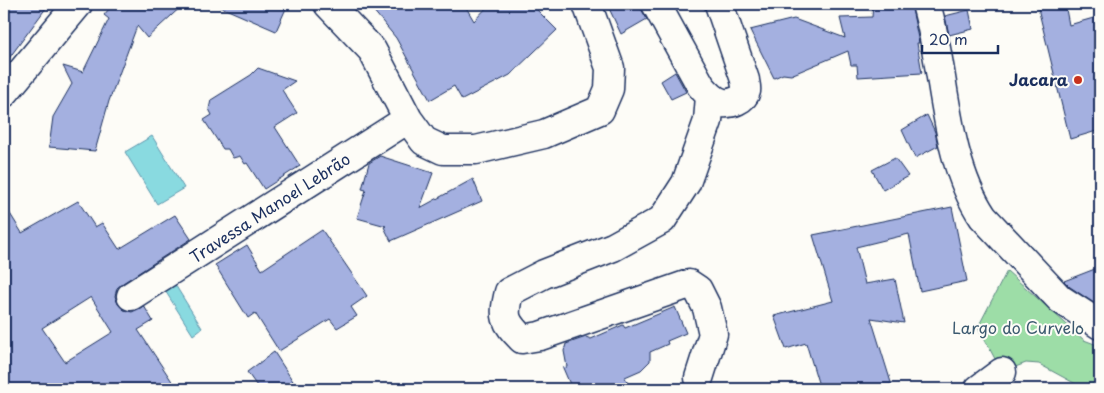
<svg xmlns="http://www.w3.org/2000/svg" width="1104" height="393" viewBox="0 0 1104 393" font-family="'Playpen Sans',sans-serif">
  <rect width="100%" height="100%" fill="#fdfcf7"/>
  <filter id="ink" filterUnits="userSpaceOnUse"><feTurbulence type="fractalNoise" baseFrequency=".02" numOctaves="2"/><feDisplacementMap in="SourceGraphic" scale="10" xChannelSelector="R" yChannelSelector="G"/><feConvolveMatrix kernelMatrix="1 2 1 2 8 2 1 2 1" color-interpolation-filters="sRGB"/></filter>
  <g filter="url(#ink)">
    <path fill="#9ddda7" stroke="#5c8682" d="M1007,271l77,69 16,6v43h-15l-46,-25 -13,-1 -24,9 -24,-45z"/>
    <path fill="#89dae0" stroke="#5d96ac" d="M152,136l32,52 -27,16 -32,-52z
      M174,283l28,45 -9,7 -29,-46z"/>
    <path fill="#a4b0e0" stroke="#1b2f5e" fill-rule="evenodd" d="M4,4h45l-45,61z
      M113,4h71l-37,34 -10,-12 -28,75 -14,50 -46,-4 4,-30 19,-33 -9,-18 20,6 26,-53 -5,-4z
      M214,4h74l-12,27z
      M368,4h96l10,17 16,-17h41l26,26 -47,45 -48,25 -8,-14 -24,14 -34,-62z
      M607,4h31l9,15 -26,15z
      M873,4h38l8,39h-2l5,30 -64,4 -1,-12h-6l-3,-14 -57,24 -8,-1 -9,4 -24,-48 44,-11 51,19 -5,-20 32,-1z
      M1037,4h28l4,21 28,-8 3,14v99l-30,9z
      M969,10l4,19 -24,6 -4,-19z
      M258,68l37,13 -13,9 15,23 -22,14 25,39 -36,23 -17,-26 -2,1 -5,-8 -7,2 -5,-9h-5l-19,-29 8,-5 -3,-6 2,-9 40,-25z
      M675,72l11,20 -15,7 -10,-18z
      M927,115l8,17 3,14 -23,12 -13,-28z
      M380,156l53,17 -13,35 53,-29 9,22 -91,40 -7,-14 2,-1 -29,-8 9,-28 -4,-1 7,-26z
      M895,158l13,18 -25,14 -11,-20z
      M78,201l17,26 7,-4 17,26 56,-34 16,24 -68,44 -6,5 -2,8 3,8 6,6 8,2 12,-6 9,15 -15,9 39,59h-173v-185l18,29zM91,297l22,35 -48,30 -23,-34z
      M952,207l15,74 -47,10 -11,-57 -53,13 9,37 30,-5 9,44 -33,-5 22,71h-73l-14,-46 -20,6 -12,-33 59,-15 -20,-66z
      M322,230l45,66 -16,11 6,9 -20,12 -7,-9 -51,32 -24,-38 -7,5 -33,-53 32,-20 15,25z
      M1100,267v40l-30,-20 -6,-6z
      M675,307l11,26 -19,8 1,3 -18,8v9l-9,9 -16,7 5,12h-58l-9,-21 4,-1 -3,-16 2,-7 20,-7 5,2 32,-14 2,3z
      M274,352l24,37h-39l-12,-17z"/>
    <g fill="none" stroke-linecap="round" stroke-linejoin="round">
      <defs>
        <path id="minor" d="M328,4l44,46 36,69 16,22 19,9h33l68,-16 56,-24 9,-21 1,-21 -23,-64
          M656,4l45,82c6,7 13,15 22,17 8,1 21,-3 23,-12 1,-3 -1,-8 -1,-11l-26,-76
          M926,4c20,67 17,154 57,213l77,82 40,26
          M4,93l74,-89
          M131,296l277,-177
          M699,378l14,-44 -6,-26 -9,-18 -9,-6 -149,52 -18,3c-18,-18 -19,-22 -13,-47l35,-18 69,-27 49,-27 24,-37 22,-62 2,-25
          M979,389l23,-17"/>
      </defs>
      <use href="#minor" stroke="#1b2f5e" stroke-width="31"/>
      <use href="#minor" stroke="#fdfcf7" stroke-width="28"/>
    </g>
  </g>
  <circle fill="#c8321e" stroke="#fdfcf7" stroke-width="2" cx="1078" cy="80" r="5"/>
  <g text-anchor="middle" stroke-width="4" stroke-linejoin="round" paint-order="stroke">
    <g font-size="16" font-weight="bold" fill="#1b2f5e" stroke="#fdfcf7" text-anchor="end">
      <text x="1068" y="86">Jacara</text>
    </g>
    <g font-size="16" fill="#1b2f5e" stroke="#fdfcf7">
      <text transform="translate(270 208) rotate(-33)" y="6">Travessa Manoel Lebrão</text>
    </g>
    <g font-size="16" fill="#3c5a70" stroke="#fdfcf7">
      <text x="1018" y="334">Largo do Curvelo</text>
    </g>
  </g>
  <rect width="1104" height="393" fill="none" stroke="#fdfcf7" stroke-width="20"/>
  <rect x="10" y="10" width="1084" height="373" fill="none" stroke="#1b2f5e" stroke-width="2" filter="url(#ink)"/>
  <path d="M922 45v8h76v-8" fill="none" stroke="#1b2f5e" stroke-width="2.5"/>
  <text x="929" y="45" font-size="15" fill="#1b2f5e" stroke="#fdfcf7" stroke-width="4" paint-order="stroke">20 m</text>
</svg>
